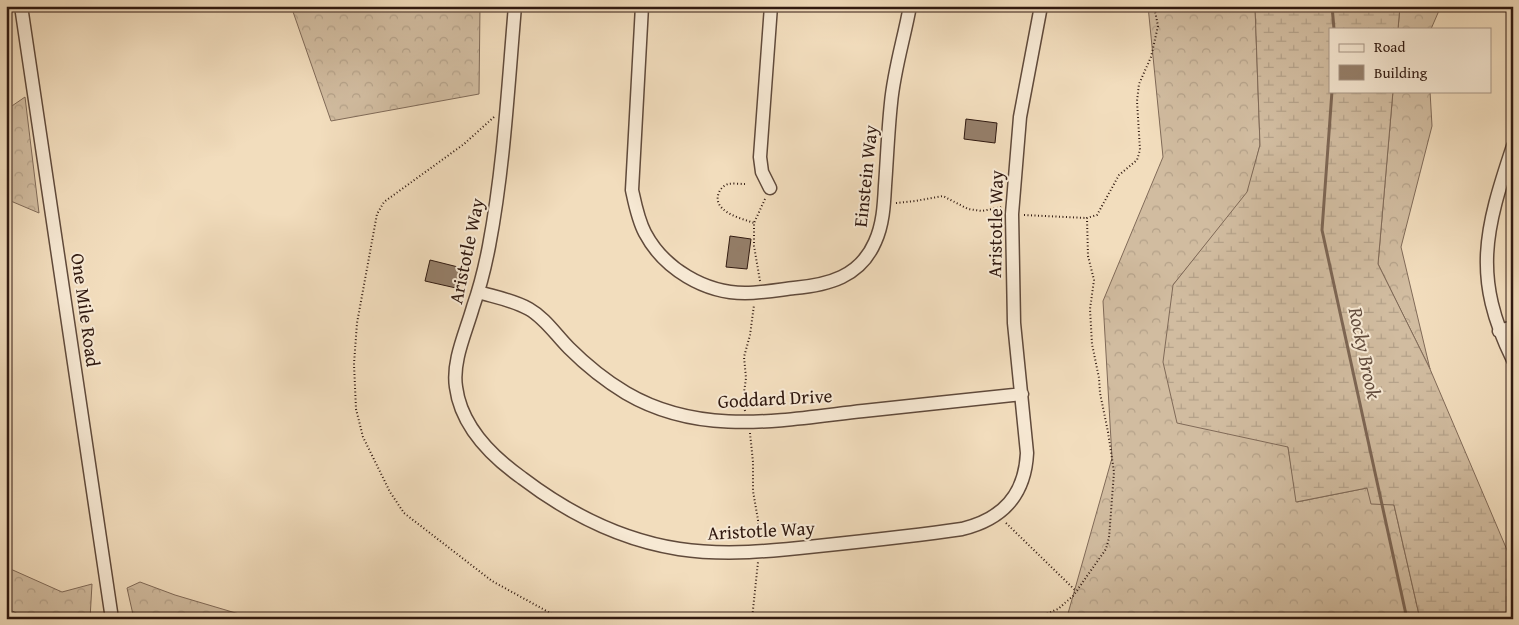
<svg xmlns="http://www.w3.org/2000/svg" width="1519" height="625" viewBox="0 0 1519 625" font-family="'Gentium Book Plus',serif">
  <defs>
    <pattern id="forest-crowns" width="20" height="18" patternUnits="userSpaceOnUse" patternTransform="scale(1.25)"><rect width="20" height="18" fill="#d1bca0"/><path d="M2 6a3 3 0 1 1 6 0M12 15a3 3 0 1 1 6 0" fill="none" stroke="#b4a189"/></pattern>
    <pattern id="wetland-marsh" width="20" height="14" patternUnits="userSpaceOnUse" patternTransform="scale(1.25)"><rect width="20" height="14" fill="#d1bca0"/><path d="M1 5h8M5 5V1M11 12h8M15 12V8" fill="none" stroke="#b4a189"/></pattern>
  </defs>
  <rect width="100%" height="100%" fill="#f2ddbd"/>
  <filter id="stains"><feTurbulence type="fractalNoise" baseFrequency=".004" numOctaves="4"/><feColorMatrix values="0 0 0 0 .2 0 0 0 0 .09 0 0 0 0 .02 0 0 0 .5 -.17"/></filter>
  <radialGradient id="worn" r=".72"><stop offset=".6" stop-color="#630" stop-opacity="0"/><stop offset="1" stop-color="#630" stop-opacity=".3"/></radialGradient>
  <path fill="url(#forest-crowns)" stroke="#806a58" d="M291,6h189l-1,88 -148,27z
    M1148,6h107l5,139 -12,47 -75,93 115,162 9,55 70,-14 27,17 26,114h-352l-1,-2 45,-159 -9,-157 60,-144z
    M1400,6h41l-10,23h-33z
    M1393,91h37l2,35 -31,121 29,122 -52,-105z
    M25,97l14,116 -33,-14v-89z
    M6,567l56,25 30,-8 -2,35h-64l-20,-12z
    M140,582l35,13 81,24h-122l-7,-31z"/>
  <path fill="url(#wetland-marsh)" stroke="#806a58" d="M1255,6h145l-2,23h-68v62h63l-15,173 52,105 83,195v55h-93l-26,-114 -23,-1 -4,-16 -71,14 -8,-55 -111,-24 -14,-61 10,-77 74,-93 13,-47z"/>
  <g fill="none" stroke-linecap="round" stroke-linejoin="round">
    <path stroke="#7d6654" stroke-width="3" d="M1332,6l2,23
      M1332,91l-10,139 85,389"/>
  </g>
  <path fill="#957f6a" stroke="#301910" d="M966,119l31,4 -2,20 -31,-4z
    M730,236l21,3 -4,30 -21,-2z
    M430,260l32,8 -6,20 -31,-7z"/>
  <g fill="none" stroke-linecap="round" stroke-linejoin="round">
    <defs>
      <path id="minor" d="M21,6l91,613
        M515,6c-7,81 -11,161 -26,240 -4,21 -9,41 -16,61 -7,25 -21,54 -17,80 5,39 35,69 66,91 46,35 99,62 157,71 47,7 93,2 139,-3 48,-5 96,-10 144,-17 41,-10 63,-34 65,-76l-13,-130 -2,-109 8,-97 21,-111
        M642,6l-10,184c3,14 6,30 13,43 19,36 60,60 100,60 16,0 33,-3 49,-5 34,-3 66,-11 81,-46 8,-17 9,-37 10,-56 2,-27 3,-55 6,-83 3,-33 13,-64 19,-97
        M1513,146c-28,84 -41,131 0,214
        M770,188l-8,-16 -2,-15 11,-151
        M478,292c17,5 35,8 51,17 16,9 27,26 40,39 17,17 37,33 57,45 75,44 156,27 237,18 53,-6 106,-11 159,-17
        M1499,331l14,-4"/>
    </defs>
    <use href="#minor" stroke="#604a3b" stroke-width="15"/>
    <path stroke="#301910" stroke-width="2" stroke-dasharray="1 2.5" stroke-linecap="butt" d="M494,117l-30,27 -80,58 -7,12 -20,109 -3,41 2,45 7,28 27,55 14,21 88,68 69,38
      M745,184c-5,0 -12,-1 -17,0 -9,3 -14,15 -7,23 8,9 22,12 33,16
      M896,203l19,-2 28,-5 25,13 14,2 20,-4
      M1024,215l63,3
      M760,281l-6,-35v-23l11,-24
      M745,411l-2,-11 3,-22 -2,-21 6,-22 4,-30
      M750,433l3,29v29l5,29v20
      M1006,523l70,68
      M752,619l6,-57
      M1034,619l24,-10 15,-13 33,-47 3,-11 5,-66 -6,-40 -8,-39 -1,-15 -7,-34 -2,-35 4,-29 -6,-24 -1,-38 10,-3 22,-40 18,-15 3,-10 -3,-49 2,-17 12,-27 7,-31 -4,-20"/>
    <use href="#minor" stroke="#f7e9d4" stroke-width="12"/>
  </g>
  <g text-anchor="middle" stroke-width="4" stroke-linejoin="round" paint-order="stroke">
    <g font-size="19" fill="#301910" stroke="#f7e9d4">
      <text transform="translate(865 176) rotate(-84)" y="7">Einstein Way</text>
      <text transform="translate(995 224) rotate(-89)" y="7">Aristotle Way</text>
      <text transform="translate(466 251) rotate(-78)" y="7">Aristotle Way</text>
      <text transform="translate(86 310) rotate(82)" y="7">One Mile Road</text>
      <text transform="translate(775 398) rotate(-3)" y="7">Goddard Drive</text>
      <text transform="translate(761 530) rotate(-3)" y="7">Aristotle Way</text>
    </g>
    <g font-size="20" font-style="italic" fill="#634d3e" stroke="#f7e9d4">
      <text transform="translate(1365 353) rotate(78)" y="7">Rocky Brook</text>
    </g>
  </g>
  <rect width="1519" height="625" fill="none" stroke="#f2ddbd" stroke-width="25"/>
  <rect x="8" y="8" width="1504" height="610" fill="none" stroke="#301910" stroke-width="2.5"/>
  <rect x="12" y="12" width="1494" height="600" fill="none" stroke="#301910"/>
  <rect x="1329" y="28" width="162" height="65" fill="#f7e9d4" stroke="#a79686"/>
  <rect x="1339" y="44" width="25" height="8" fill="#f7e9d4" stroke="#a79686"/>
  <text x="1374" y="52" font-size="15" fill="#301910">Road</text>
  <rect x="1339" y="65" width="25" height="15" fill="#957f6a" stroke="#a79686"/>
  <text x="1374" y="78" font-size="15" fill="#301910">Building</text>
  <rect width="100%" height="100%" filter="url(#stains)"/>
  <rect width="100%" height="100%" fill="url(#worn)"/>
</svg>
